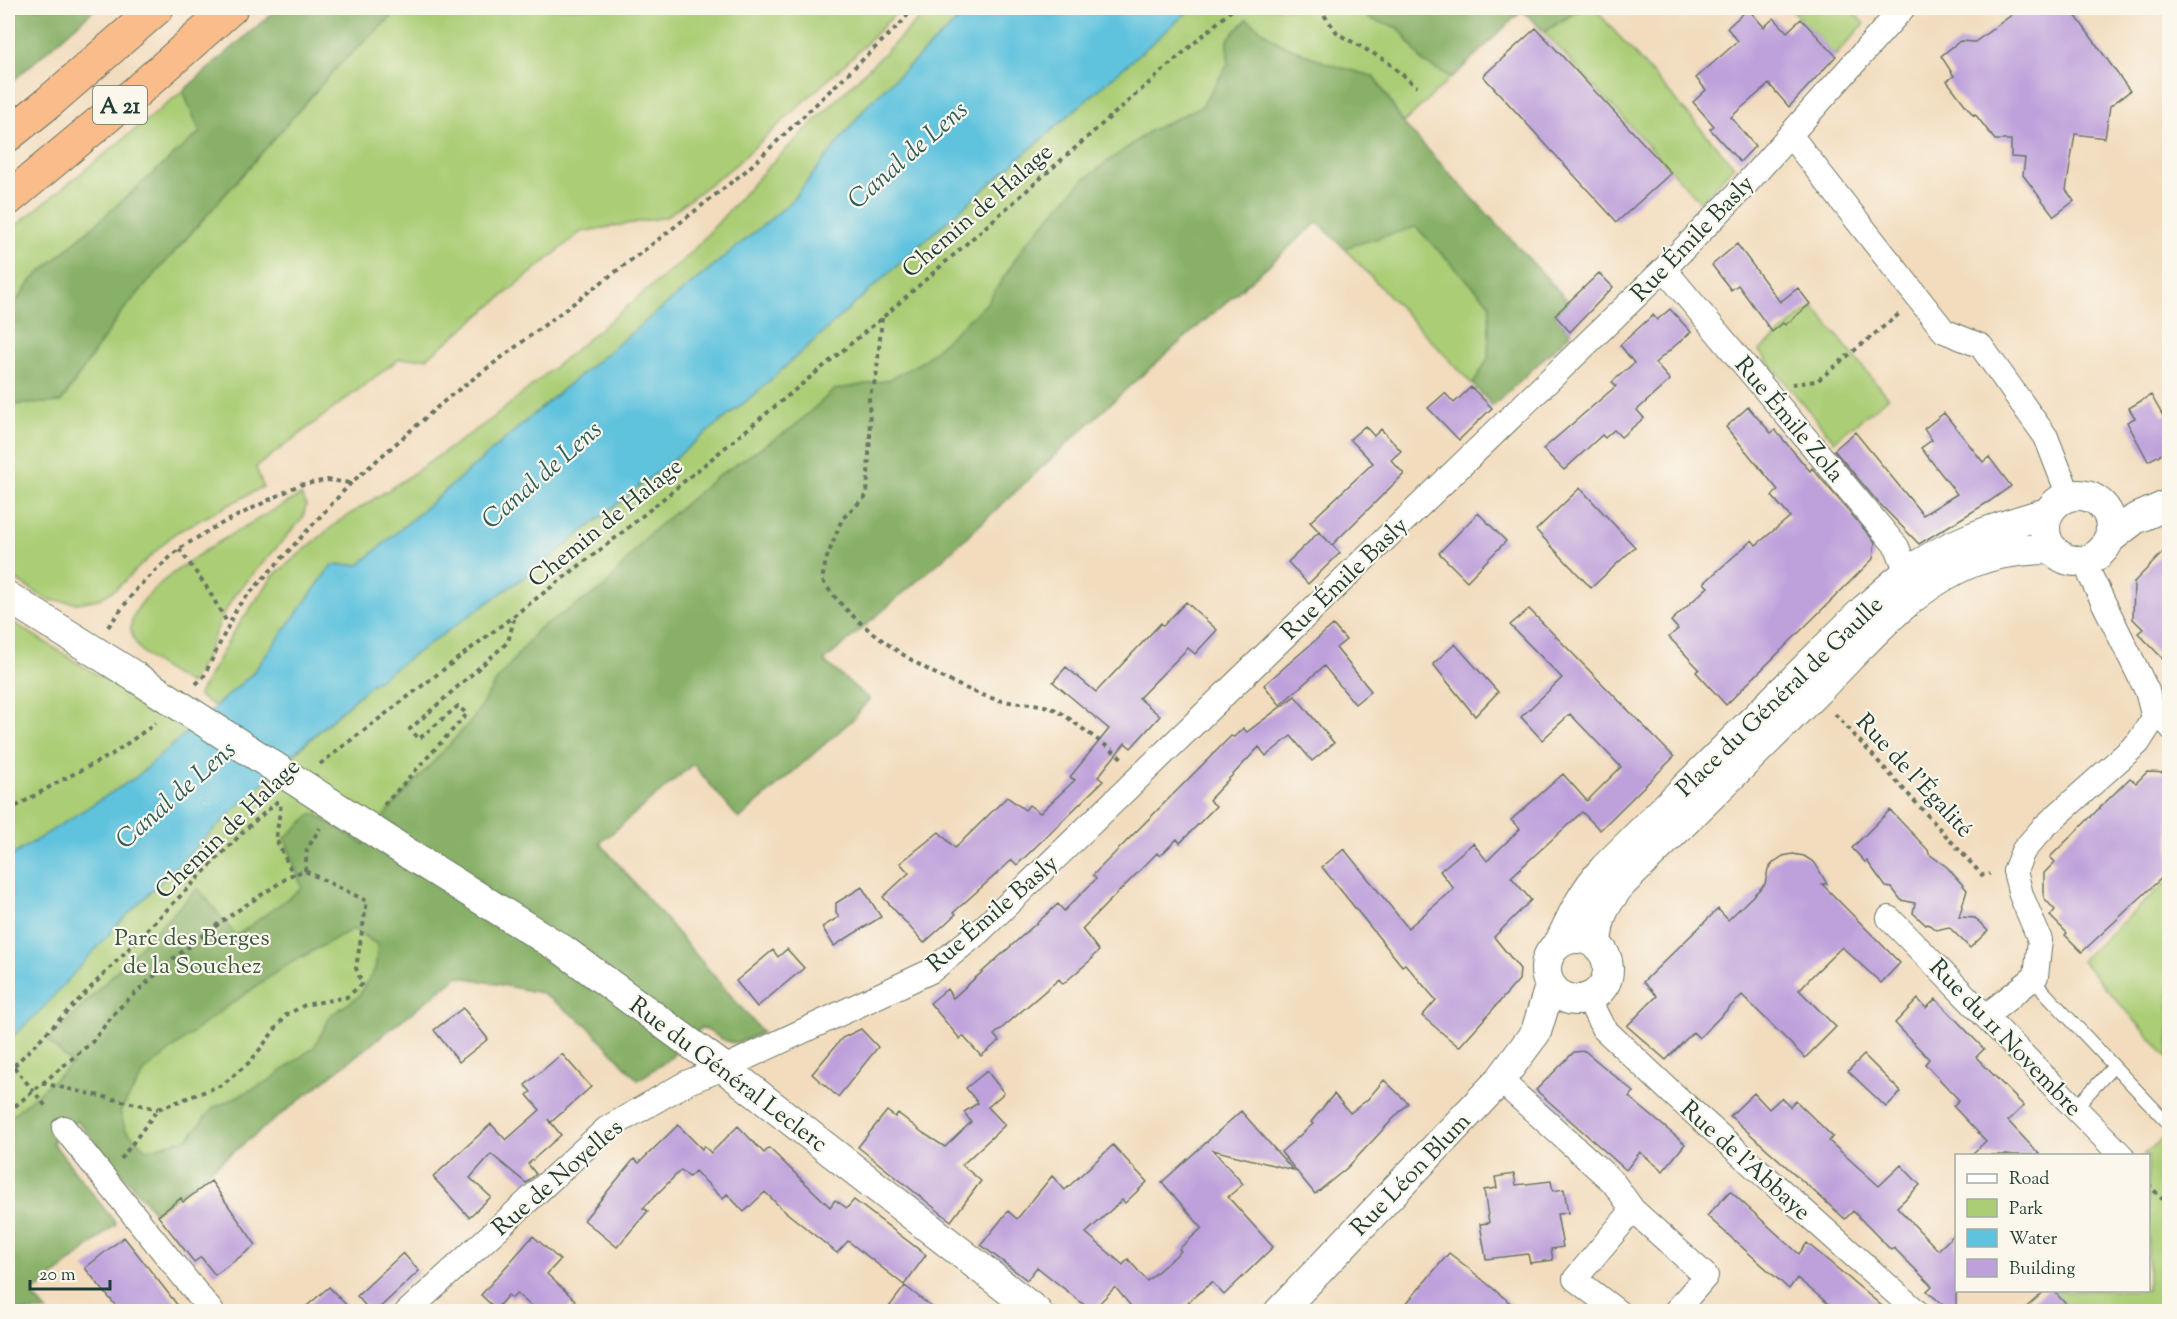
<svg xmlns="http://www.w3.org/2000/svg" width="2177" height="1319" viewBox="0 0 2177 1319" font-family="'Sorts Mill Goudy',serif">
  <rect width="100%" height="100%" fill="#fbf7ec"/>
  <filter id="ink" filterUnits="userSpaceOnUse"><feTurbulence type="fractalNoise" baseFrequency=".0167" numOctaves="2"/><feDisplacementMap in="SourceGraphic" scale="12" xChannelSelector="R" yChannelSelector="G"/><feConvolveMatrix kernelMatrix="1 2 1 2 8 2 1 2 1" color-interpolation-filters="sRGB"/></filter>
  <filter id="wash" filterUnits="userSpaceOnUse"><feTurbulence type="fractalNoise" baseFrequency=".008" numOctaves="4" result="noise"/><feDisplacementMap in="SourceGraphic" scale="24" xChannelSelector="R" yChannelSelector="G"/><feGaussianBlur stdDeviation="1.35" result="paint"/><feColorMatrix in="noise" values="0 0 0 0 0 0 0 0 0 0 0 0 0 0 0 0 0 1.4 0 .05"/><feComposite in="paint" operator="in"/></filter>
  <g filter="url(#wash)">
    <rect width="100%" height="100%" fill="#f2dcbd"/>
    <path fill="#abcd76" stroke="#658555" stroke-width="1.5" d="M401,8h500l-42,43 -125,115 -68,51 -85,15 -154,126 -28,1 -143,108 7,20 -88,46 -59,56 -17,10 -21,4 -30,-3 -40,-25v-170l53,-3 59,-88 217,-247z
      M928,8h43l-101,94 -80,101 -228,187 -203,175h-27l-79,108 -38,33 -17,-10 35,-63 40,-57 66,-55 57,-36 97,-67 196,-163 77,-86 155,-152z
      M1192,8h333l-122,115 -85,99 -193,168 -180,167 -121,104 45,38 -16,20 -114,100 -46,-55 -93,79 162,189c-31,17 -31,12 -60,-5l-34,33 -30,20 -51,-55 -45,-32 -84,-17 -303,237 -78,-93 -25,22 64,82 -84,70 15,17h-39v-692l179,112 77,51 104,-95 173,-122 214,-171 157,-142z
      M1582,8h12l140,158 -34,36 -156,-170z
      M1790,8h60l14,16 -29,32z
      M183,91l18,41 -169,148 -24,33v-81z
      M1416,226l74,78 -2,54 -15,27 -129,-137z
      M1813,306l75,92 -54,43 -75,-90z
      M301,495l5,10 -3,13 -68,76 -14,25 -16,40 -15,25c-20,-13 -56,-27 -59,-55 -3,-45 134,-113 170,-134z
      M2169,880v179l-88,-99z
      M2169,1133v178h-98l-19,-20 96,-1v-134l-5,-1z"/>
    <path fill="#88b067" stroke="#54764e" stroke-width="1.5" fill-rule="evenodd" d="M8,8h10l4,2 3,-2h71l-88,77z
      M278,8h123l-64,59 -217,247 -59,88 -53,3v-92l24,-33 168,-148 -17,-41z
      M1363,8h219l-38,24 -22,-22 -70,68 -30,-17 -23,-33 -30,-9z
      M1247,19l32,24 50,21 46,13 28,46 166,179 -14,13 16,18 -78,73 -20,-21 15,-27 2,-54 -74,-77 -72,21 -26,-26 -193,168 -180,167 -121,104 45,38 -16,20 -114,100 -46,-55 -93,79 162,189c-31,17 -31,12 -60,-5l-34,33 -30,20 -51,-55 -45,-32 -84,-17 -303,237 -78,-93 -25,22 64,82 -84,70 15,17h-39v-192l64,-55 -24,-23 150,-153 38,48 66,-48 -17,-50 28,-25 51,31 23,-32 85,-92 23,-37 44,-55 65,-40 45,-54 70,-59 73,-47 42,-38 54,-10 35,-19 64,-58 39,-60 58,-64 66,-48 52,-25 26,-42v-25zM353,929l25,16 -3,24 -17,28 -27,18 -17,32 -47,35 -54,26 -25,30 -41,12 -22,-21 -5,-18 25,-40 65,-52 75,-53z"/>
    <path fill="#60c3de" stroke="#408089" stroke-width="1.5" d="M971,8h221l-280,244 -157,142 -214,171 -173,122 -73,65 -89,85 -88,87 -78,87 -32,30v-183l127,-80 118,-105 79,-108h27l203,-175 228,-187 80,-101z"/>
    <g id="blocks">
      <path fill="#bea1db" d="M2021,8h49l60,83 -20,15 -5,32 -30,-4 -9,56 8,11 -20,15 -31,-41 2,-17 -14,-1v-17h-16l-20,-26 -2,1 -26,-34 7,-5 -13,-20 19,-15 15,1z
        M1748,9l16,18 10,-9 13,14 14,-13 35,37 -47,51 -20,-23 -38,33 24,29 -15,16 -30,-33 4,-3 -21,-24 13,-12 -10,-12 42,-37 -11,-13z
        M1536,28l135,145 -54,49 -134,-146z
        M1737,244l43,58 18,-14 12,16 -25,21 -2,-2 -11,9 -34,-47 -7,5 -19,-25z
        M1599,273l14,14 -43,45 -15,-17z
        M1670,309l21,23 -36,31 15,17 -33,30 7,8 -23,19 -7,-7 -9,8 -3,-3 -38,35 -21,-21 73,-63 -4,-4 22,-19 -14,-18 33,-30 4,5z
        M1471,387l21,21 -33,32 -31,-32 17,-15 9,10z
        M2151,395l12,21 6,-3v37l-21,11 -21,-39 8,-4 -6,-10z
        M1748,407l23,26 4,-3 35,41 2,-3 63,74 -2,17 -147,146 -30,-33 3,-3 -30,-32 9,-8 -7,-8 37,-34 -4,-4 48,-43 4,5 34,-28 -18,-21 6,-6 -52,-63z
        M1944,413l39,49 6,-5 22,29 -21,15 -71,43 -42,-43 -43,-51 21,-18 68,83 34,-21 -36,-46 11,-8 -8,-11z
        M1365,426l9,10 7,-7 20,22 -10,9 13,14 -72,71 -22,-23 63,-59 -23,-24z
        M1580,488l55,59 -44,41 -55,-58z
        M1478,513l28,28 -39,40 -28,-28z
        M1319,532l21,21 -32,31 -20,-22z
        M2169,546v119l-31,-32 5,-4 -10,-10 1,-37z
        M1186,602l31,28 -22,24 -7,-6 -49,50 21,18 -29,32 -6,-5 -27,34 5,4 -86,84 -5,-5 -58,52 2,2 -32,29 -41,-46 26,-24 -9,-10 39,-31 16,16 52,-51 18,13 4,-5 11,8 35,-33 -5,-3 39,-48 -56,-47 13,-15 30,25 65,-69 2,3z
        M1529,609l145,148 -74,73 -18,-18 -71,65 20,23 -37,37 26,32 -1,11 -60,67 -37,-31 14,-16 -31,-36 -3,2 -80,-99 22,-18 64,79 46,-39 -14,-18 33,-28 14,18 33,-32 -9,-9 52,-46 24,27 34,-34 -51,-53 -28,26 -21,-23 41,-39 -52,-53z
        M1333,625l13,15 -10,8 35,43 -16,13 -31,-38 -44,39 -16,-20z
        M1455,644l43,48 -23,24 -42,-52z
        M1295,696l39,47 -22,18 -21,-25 -25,20 -7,-9 -50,53 7,6 -36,37 -3,-4 -17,17 -3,-3 -75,76 17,22 -7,6 1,1 -30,26 -4,-5 -65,56 5,6 -18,15 -18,-20 -3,3 -30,-36 17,-14 6,9 105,-94 6,7 32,-32 -3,-4 138,-139 3,1 9,-9 4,4z
        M2147,772l22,1v98l-87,81 -17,-17 2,-2 -17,-17 5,-6 -11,-12v-25l11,-11 -5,-5 80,-79 6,5z
        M1890,810l38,40 1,4 18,13 20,23 -8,27 16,1 13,13 -18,17 -21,-21 -13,3 -8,-6 -2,1 -13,-12 2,-10 -14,-3 -9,-12 -6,-1 -19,-26 -2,1 -13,-14z
        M1793,854l11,2 11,7 12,21h-5l78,79 -19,20 -39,-36 -29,28 -14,15 37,37 -31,31 -63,-63 -43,43 -6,-6 -27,28 -39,-34 30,-30 -14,-14 75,-73 10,11 37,-36 3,-15 6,-7 9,-6z
        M862,887l19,30 -47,29 -12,-19 17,-10 -3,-5v-9z
        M787,949l17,19 -47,39 -21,-26 37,-31 5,7z
        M1918,999l8,9 10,-9 48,50 -8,8 48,49 -16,15 32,34h-69l15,-14 -33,-35 6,-6 -34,-36 4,-5 -34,-36z
        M463,1008l25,31 -29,23 -25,-32z
        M861,1029l17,18 -40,50 -26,-23 30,-36z
        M1585,1051l49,41 -5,5 56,47 -22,27 -23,-19 -14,18 -90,-80 38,-38z
        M562,1054l29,33 -41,36 -2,-4 13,16 -33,29 8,10 -10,9 -35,-29 -21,24 21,19 -22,20 -36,-40 58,-53 15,16 34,-30 -13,-15 4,-3 -6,-7z
        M1864,1055l37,37 -15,15 -38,-36z
        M987,1071l17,22 -16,14 17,18 -43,40 19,16 -30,40 -93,-74 29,-36 8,6 3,-4 25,20 22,14 26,-25 -7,-10 14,-9 -12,-15z
        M1384,1080l24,23 -61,65 -32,26 -34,-42 32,-28 -2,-2 23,-28 16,19 17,-13z
        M1754,1093l15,16 12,-11 9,9 6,-6 37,36 -4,4 50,45 22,-21 19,20 -23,22 41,43 18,-17v78h-6l-23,-20 5,-5 -38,-38 -3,2 -38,-39 -8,8 -115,-103z
        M1241,1111l52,59 -80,-20 30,34 -15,13 45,50 -49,48 -12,-13 -34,29h-43l-20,-24 -23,24 -55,-44 -10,13 -46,-35 27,-34 9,8 35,-43 13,14 48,-45 34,37 -22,21 -3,-3 -36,33 37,32 5,-6 19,22 34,-30 -2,-2 23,-21 -40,-46z
        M678,1125l24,24 2,-3 7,7 27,-27 26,27 5,-5 61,59 5,-7 12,8 7,-8 72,55 -22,30 -56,-44 -11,12 -55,-44 -17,-17 -21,20 -17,-18 -4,5 -28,-28 -6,6 -8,-7 -38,38 5,3 -31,36 -33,-27 50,-61 5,4z
        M1514,1174l2,11 35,-4 2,10 11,-2 4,24 -11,1 6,33 -12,2 2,11 -23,3 -2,-9 -42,5 -6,-35 9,-1 -5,-33 13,-2 -2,-11z
        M211,1181l45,64 -41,30 -14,-18 -7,5 -36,-46 23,-18 2,4z
        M1730,1191l69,63 8,-11 81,68h-51l-40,-33 -8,11 -82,-73z
        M533,1236l27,24 -13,14 28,26 -10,11h-28l-20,-17 -5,4 -4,-3 -12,14 -15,-14z
        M124,1237l44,56 14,18h-62l-35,-43z
        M403,1253l16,18 -43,40h-6l-13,-15z
        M1449,1253l18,14 53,44h-120z
        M905,1286l32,25h-51z
        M329,1287l23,24h-51z
        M2046,1290h7l19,21h-50z"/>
    </g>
  </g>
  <g filter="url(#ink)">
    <use href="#blocks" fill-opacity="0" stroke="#697564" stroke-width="1.5"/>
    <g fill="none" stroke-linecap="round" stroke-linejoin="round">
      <defs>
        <path id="service" d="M2154,718l16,17
          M2032,979l82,87 -39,42
          M2114,1066l51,54"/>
        <path id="minor" d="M1790,135l154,196 37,15 65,91 23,59
          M1664,269l233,278 10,26
          M1889,918l233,238
          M1588,998l15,30 69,65 245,219
          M1986,1016l50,-40 4,-36 -19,-45 -6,-24 8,-20 21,-24 94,-84 16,-25 -7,-27 -56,-114 -6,-17
          M1500,1080l113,102 20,28 73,66 -31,36
          M64,1128l148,184
          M407,1312l199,-183 82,-47 36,-14 207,-97 48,-39 685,-663 73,-75 166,-186
          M1618,1312l-43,-33 58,-69"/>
        <path id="tertiary" d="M2045 528a33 33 0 1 1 66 0a33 33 0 1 1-66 0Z
          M2108,540l27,-21 35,-15
          M8,597l126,79
          M409,854l154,96 161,118 313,244
          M1546 969a31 31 0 1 1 62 0a31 31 0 1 1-62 0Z
          M1560,942c13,-28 23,-50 44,-73l260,-259c14,-12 27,-25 42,-36 41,-32 94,-47 143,-62
          M1596,943c3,-28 7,-36 24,-58 65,-64 131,-128 195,-192 48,-48 93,-105 157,-131 26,-10 53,-13 81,-13
          M1279,1312l221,-232 36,-48 14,-46"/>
        <path id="motorway" d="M8,135l41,-33 108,-94
          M8,199l127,-106 96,-85"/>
      </defs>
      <use href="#service" stroke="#697564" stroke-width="14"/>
      <use href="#minor" stroke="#697564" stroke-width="26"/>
      <use href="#tertiary" stroke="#697564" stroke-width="32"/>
      <use href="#motorway" stroke="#697564" stroke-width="35"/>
      <path stroke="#697564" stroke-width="4" stroke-dasharray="4.5 4.5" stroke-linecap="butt" d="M1319,8l19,26 47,26 32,27
        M882,318l-6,61 -7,17 1,39 -3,60 -25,24 -16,41 -4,20c33,51 117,103 176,120 19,5 39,1 58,10 8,4 16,11 23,16 14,11 30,21 44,33
        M1792,384l25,-3 82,-67
        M179,549l27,37 22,38
        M108,627l30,-40 41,-38 34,-21 86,-43 28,-5 24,3
        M196,684l8,-8 34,-70 113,-123 98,-86 214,-161 84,-66 155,-148 11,-14
        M1835,714l147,161 8,-1
        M320,764l298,-228 264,-218 352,-310
        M384,805l83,-91 -9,-8 -39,33 -9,-10 98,-87 6,-23
        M8,811l50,-29 53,-27 45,-32
        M305,871l2,-22 13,-21
        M14,1067l34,42
        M8,1072l239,-244 31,-27
        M42,1083l116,26
        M8,1112l84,-70 25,-32 57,-52 48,-37 71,-47 -17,-35 5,-35
        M121,1159l37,-50 64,-24 29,-24 35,-46 19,-10 42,-8 15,-13 -6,-16 11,-67 -62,-30 -12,3
        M2148,1184l22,23"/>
      <use href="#service" stroke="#fff" stroke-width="12"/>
      <use href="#minor" stroke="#fff" stroke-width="24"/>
      <use href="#tertiary" stroke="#fff" stroke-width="30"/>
      <use href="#motorway" stroke="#fabc8b" stroke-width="33"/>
      <defs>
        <path id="tertiary-bridge" d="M134,676l275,178"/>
      </defs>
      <use href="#tertiary-bridge" stroke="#697564" stroke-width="32" stroke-linecap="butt"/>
      <use href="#tertiary-bridge" stroke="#fff" stroke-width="30"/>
    </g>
  </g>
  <g text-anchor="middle" stroke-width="4.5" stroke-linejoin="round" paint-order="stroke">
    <rect fill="#fbf7ec" stroke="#61756b" stroke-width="1.5" x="93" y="86" width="54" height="38" rx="4.5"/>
    <g font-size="22" font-weight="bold" fill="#1f3d34">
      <text x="120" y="113">A 21</text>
    </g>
    <g font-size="24" fill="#1f3d34" stroke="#fbf7ec">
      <text transform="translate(977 210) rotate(-41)" y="8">Chemin de Halage</text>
      <text transform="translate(1692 238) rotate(-46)" y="8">Rue Émile Basly</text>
      <text transform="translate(1790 419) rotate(50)" y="8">Rue Émile Zola</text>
      <text transform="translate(605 522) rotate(-39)" y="8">Chemin de Halage</text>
      <text transform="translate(1344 578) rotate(-44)" y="8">Rue Émile Basly</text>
      <text transform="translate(1779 696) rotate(-44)" y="8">Place du Général de Gaulle</text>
      <text transform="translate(1915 775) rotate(47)" y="8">Rue de l’Égalité</text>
      <text transform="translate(227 828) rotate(-44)" y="8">Chemin de Halage</text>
      <text transform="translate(992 913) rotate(-41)" y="8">Rue Émile Basly</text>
      <text transform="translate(2006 1037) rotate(46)" y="8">Rue du 11 Novembre</text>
      <text transform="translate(729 1074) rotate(37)" y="8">Rue du Général Leclerc</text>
      <text transform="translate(1746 1160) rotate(42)" y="8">Rue de l'Abbaye</text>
      <text transform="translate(1410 1174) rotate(-46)" y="8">Rue Léon Blum</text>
      <text transform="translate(557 1177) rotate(-41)" y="8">Rue de Noyelles</text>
    </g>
    <g font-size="24" fill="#3b5a41" stroke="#fbf7ec">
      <text x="192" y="945">Parc des Berges<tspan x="192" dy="28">de la Souchez</tspan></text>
    </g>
    <g font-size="26" font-style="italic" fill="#2f5e5e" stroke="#fbf7ec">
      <text transform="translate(907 154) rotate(-41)" y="9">Canal de Lens</text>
      <text transform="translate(541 474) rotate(-41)" y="9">Canal de Lens</text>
      <text transform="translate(175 794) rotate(-41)" y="9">Canal de Lens</text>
    </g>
  </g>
  <rect width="2177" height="1319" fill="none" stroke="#fbf7ec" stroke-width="30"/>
  <rect x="1955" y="1154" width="195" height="138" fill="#fbf7ec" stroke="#a3ada2" stroke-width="1.5"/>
  <rect x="1967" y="1174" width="30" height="9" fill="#ffffff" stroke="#a3ada2" stroke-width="1.5"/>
  <text x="2009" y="1184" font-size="18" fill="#1f3d34">Road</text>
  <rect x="1967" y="1199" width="30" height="18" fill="#abcd76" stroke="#a3ada2" stroke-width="1.5"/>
  <text x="2009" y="1214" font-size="18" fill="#1f3d34">Park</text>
  <rect x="1967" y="1229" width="30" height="18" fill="#60c3de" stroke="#a3ada2" stroke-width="1.5"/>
  <text x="2009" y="1244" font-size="18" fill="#1f3d34">Water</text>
  <rect x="1967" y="1259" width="30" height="18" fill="#bea1db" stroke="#a3ada2" stroke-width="1.5"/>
  <text x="2009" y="1274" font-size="18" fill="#1f3d34">Building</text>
  <path d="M30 1280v9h80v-9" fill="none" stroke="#1f3d34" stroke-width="3"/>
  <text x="39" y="1280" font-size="18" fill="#1f3d34" stroke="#fbf7ec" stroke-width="4.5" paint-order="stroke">20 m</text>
</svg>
